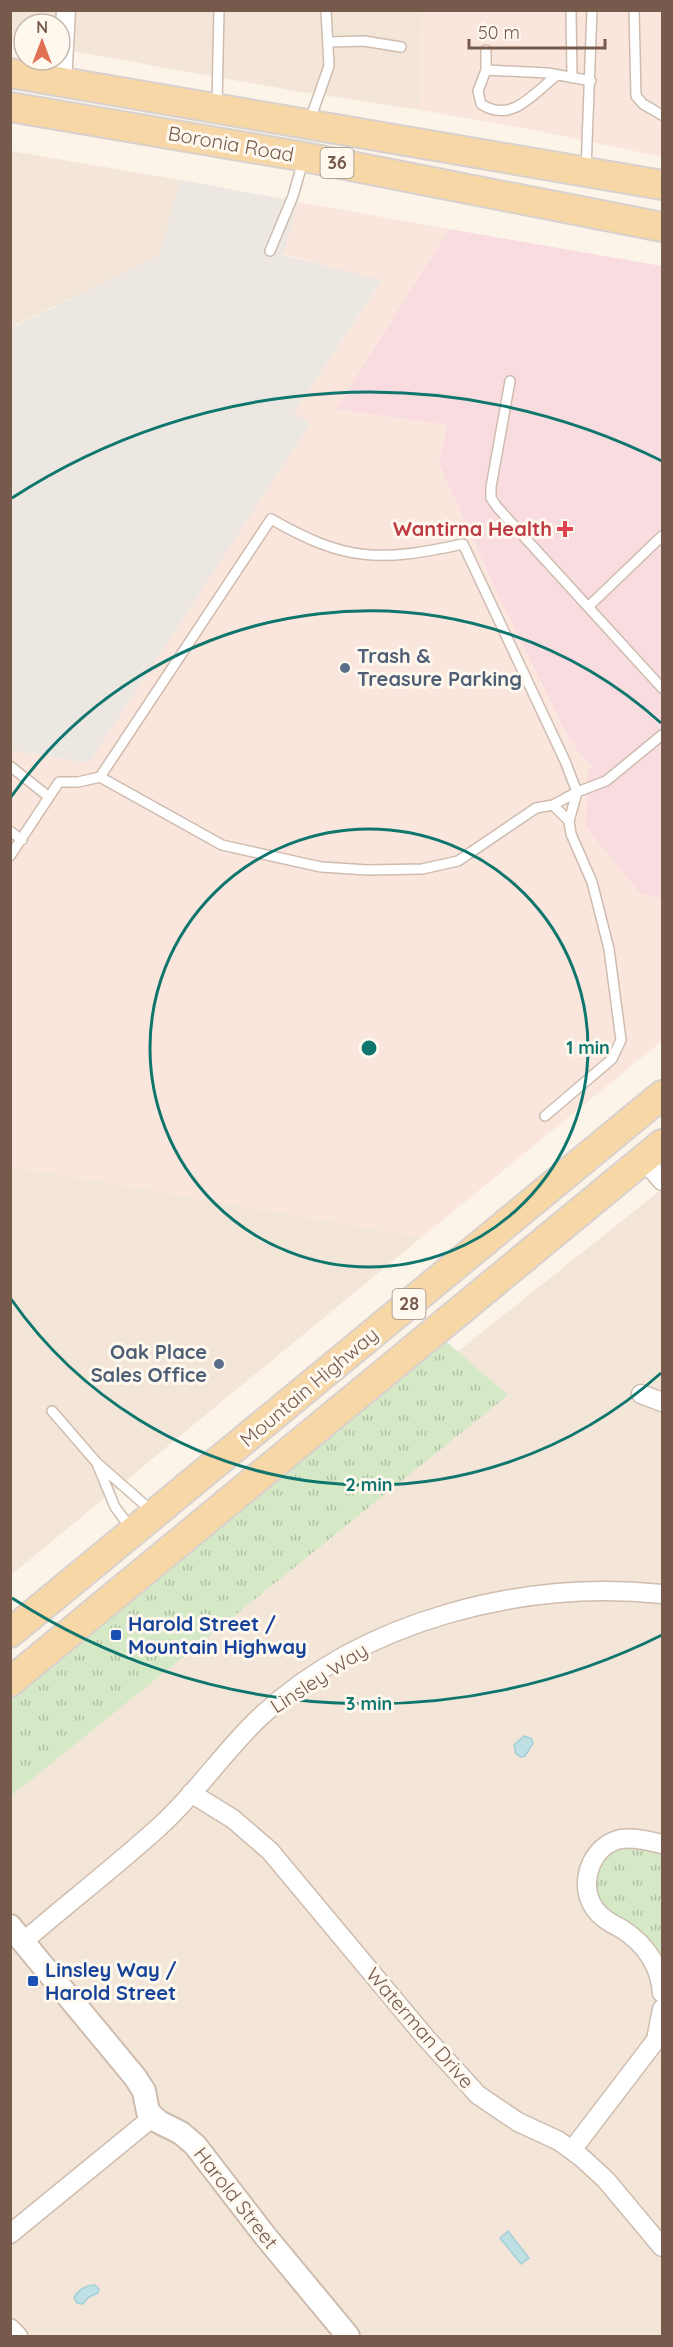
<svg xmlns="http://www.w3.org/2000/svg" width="673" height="2347" viewBox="0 0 673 2347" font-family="Quicksand,sans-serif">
  <defs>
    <pattern id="grass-tufts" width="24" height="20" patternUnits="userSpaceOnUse" patternTransform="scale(1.5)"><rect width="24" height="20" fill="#d6e9c7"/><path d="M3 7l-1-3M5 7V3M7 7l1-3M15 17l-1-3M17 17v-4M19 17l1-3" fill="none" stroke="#b2c0a4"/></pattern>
  </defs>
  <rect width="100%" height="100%" fill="#fcf4e9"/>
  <path fill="#f3e6d8" d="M10,11h412l-1,99 -125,-19 -236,-42v-25h-36v18l-13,-2z
    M11,151l170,29 -22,76 -148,71z
    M11,1166l411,71 -411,338z
    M662,1189v1147h-651l-1,-540 497,-401 -50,-43z"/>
  <path fill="#fbe6dd" d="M422,11h240v146l-128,-27 -113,-20z
    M299,202l150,27 -113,180 111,16 -8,39 59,131 71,145h3l4,5 -1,2 17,21 35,108 12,15 23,8v142l-240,196 -411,-71 -1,-416 79,13 220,-339 -15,-12 88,-131 -99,-27z"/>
  <path fill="#ede7e2" d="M181,180l118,22 -16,53 99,25 -88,132 16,12 -221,339 -78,-13v-422l148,-72z"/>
  <path fill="#f9dce0" d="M449,229l213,37v633l-23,-7 -53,-65 2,-55 4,-5 -18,-20 2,-2 -4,-5 -2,1 -72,-146 -59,-131 8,-39 -111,-16z"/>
  <path fill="url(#grass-tufts)" d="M435,1332l73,63 -497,401v-114z
    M662,1844v149v-10l-73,-84 16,-53z"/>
  <path fill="#bee0e5" stroke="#a4cfd6" stroke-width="1.5" d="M524,1736l7,2 2,5 -8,13 -4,1 -5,-3 -2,-9z
    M508,2231l21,27 -8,6 -21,-26z
    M95,2285l4,4 -1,4 -9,4 -6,7 -6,-1 -3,-5c4,-8 12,-13 21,-13z"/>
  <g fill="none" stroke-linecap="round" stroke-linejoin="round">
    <defs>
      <path id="service" d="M571,10l1,68
        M634,10l2,86 7,8 19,11
        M329,42l35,-1 37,6
        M486,50v20
        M557,75c-24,19 -46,49 -76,29l-3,-13 8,-21 62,3 43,8
        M217,104l2,-94
        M310,120l19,-54 -3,-56
        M586,170l6,-160
        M270,251l23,-55 10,-35
        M510,381l-19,106v11l6,9 165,181
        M589,606l73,-70
        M10,766l39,31
        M553,805l16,16
        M10,831l12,9
        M10,856l49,-74h19l22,-5 171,-258c75,43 109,43 192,25l102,217 12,31 -24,13 -17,3 -78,53 -36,8 -54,1 -47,-3 -99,-22 -122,-68
        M545,1116l67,-57 9,-19 -12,-91 -17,-67 -21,-48 -2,-13 8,-29 29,-11 56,-46
        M52,1411l45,52 56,49
        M98,1466l17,41 17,23"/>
      <path id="minor" d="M62,82l4,-72
        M644,1160l18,21
        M641,1394l21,8
        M191,1793l42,26 37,32 156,187 52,57 40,27 41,19 22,16 25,23 56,67
        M662,1844c-12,-3 -28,-7 -41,-5 -29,6 -43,43 -28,67 6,11 18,17 29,23 23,15 38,36 40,64
        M23,1942c45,-39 92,-75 136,-115 37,-33 65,-76 101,-110 105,-98 263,-137 402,-123
        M572,2150l84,-110 6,-31
        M10,2234l143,-117
        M10,2328l8,8"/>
      <path id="tertiary" d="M10,1926l125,151 9,14 4,21 11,10 22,11 14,12 71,92 82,99"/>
      <path id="primary" d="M10,73l652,112
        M10,107l295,50 357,70
        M10,1633l652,-538
        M10,1682l652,-538"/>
    </defs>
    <use href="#service" stroke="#cebcaf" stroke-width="12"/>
    <use href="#minor" stroke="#cebcaf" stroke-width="21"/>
    <use href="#tertiary" stroke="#cebcaf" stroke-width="26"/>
    <use href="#primary" stroke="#d9d1cd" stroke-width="32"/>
    <use href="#service" stroke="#fff" stroke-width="9"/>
    <use href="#minor" stroke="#fff" stroke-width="18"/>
    <use href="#tertiary" stroke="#fff" stroke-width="22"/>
    <use href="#primary" stroke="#f7d7a5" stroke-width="28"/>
  </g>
  <g fill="none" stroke="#0f766e" stroke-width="3">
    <circle cx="369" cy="1048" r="219"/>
    <path d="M661 1373A437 437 0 0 1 11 1299M11 797A437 437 0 0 1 661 723"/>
    <path d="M662 1635A656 656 0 0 1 12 1598M12 498A656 656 0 0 1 662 461"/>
  </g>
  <path fill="#e0444e" stroke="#fef8ef" stroke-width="2" d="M562 520h6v6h6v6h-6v6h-6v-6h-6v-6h6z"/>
  <g fill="#5c6f8a" stroke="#fef8ef" stroke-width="2">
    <circle cx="345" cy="668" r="6"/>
    <circle cx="219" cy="1364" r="6"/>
  </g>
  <g fill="#1a4fb4" stroke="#fef8ef" stroke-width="2">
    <rect x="110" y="1629" width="12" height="12" rx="3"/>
    <rect x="27" y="1975" width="12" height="12" rx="3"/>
  </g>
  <g text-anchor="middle" stroke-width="6" stroke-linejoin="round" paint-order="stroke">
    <g fill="#fef8ef" stroke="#9f8a7e" stroke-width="1.5">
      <rect x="320.5" y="148" width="33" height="30" rx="4.5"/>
      <rect x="392.5" y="1289" width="33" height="30" rx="4.5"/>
    </g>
    <g font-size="18" font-weight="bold" fill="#765b4d">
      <text x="337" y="169">36</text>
      <text x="409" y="1310">28</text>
    </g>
    <g font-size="20" fill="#765b4d" stroke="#fef8ef">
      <text transform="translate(231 144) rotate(10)" y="7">Boronia Road</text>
      <text transform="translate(309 1387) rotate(-40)" y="7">Mountain Highway</text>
      <text transform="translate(319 1678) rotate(-33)" y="7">Linsley Way</text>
      <text transform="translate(420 2028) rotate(49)" y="7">Waterman Drive</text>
      <text transform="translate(236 2198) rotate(52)" y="7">Harold Street</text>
    </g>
    <g font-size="20" font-weight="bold" fill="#be3a42" stroke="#fef8ef" text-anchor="end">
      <text x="552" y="536">Wantirna Health</text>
    </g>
    <g font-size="20" font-weight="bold" fill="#4e5e75" stroke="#fef8ef" text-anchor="start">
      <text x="357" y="663">Trash &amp;<tspan x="357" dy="23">Treasure Parking</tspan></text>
      <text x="207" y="1359" text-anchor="end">Oak Place<tspan x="207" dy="23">Sales Office</tspan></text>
    </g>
    <g font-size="20" font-weight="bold" fill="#164399" stroke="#fef8ef" text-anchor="start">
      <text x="128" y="1631">Harold Street /<tspan x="128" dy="23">Mountain Highway</tspan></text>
      <text x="45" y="1977">Linsley Way /<tspan x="45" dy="23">Harold Street</tspan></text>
    </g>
  </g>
  <circle cx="369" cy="1048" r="9" fill="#0f766e" stroke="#fef8ef" stroke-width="3"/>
  <g font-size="18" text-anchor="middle" font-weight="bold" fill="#0f766e" stroke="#fef8ef" stroke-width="6" stroke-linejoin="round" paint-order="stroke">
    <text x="588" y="1054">1 min</text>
    <text x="369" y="1491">2 min</text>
    <text x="369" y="1710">3 min</text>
  </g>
  <rect width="673" height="2347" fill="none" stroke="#765b4d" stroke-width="24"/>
  <g transform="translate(42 42)"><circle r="28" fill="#fef8ef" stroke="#c8b9ae" stroke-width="1.5"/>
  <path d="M0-4.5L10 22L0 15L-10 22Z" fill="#e07154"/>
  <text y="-9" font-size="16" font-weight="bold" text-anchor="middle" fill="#765b4d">N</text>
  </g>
  <path d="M469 39v9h136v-9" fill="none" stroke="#765b4d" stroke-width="3"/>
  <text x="478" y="39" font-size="18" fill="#765b4d" stroke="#fef8ef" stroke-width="4.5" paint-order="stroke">50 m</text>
</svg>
